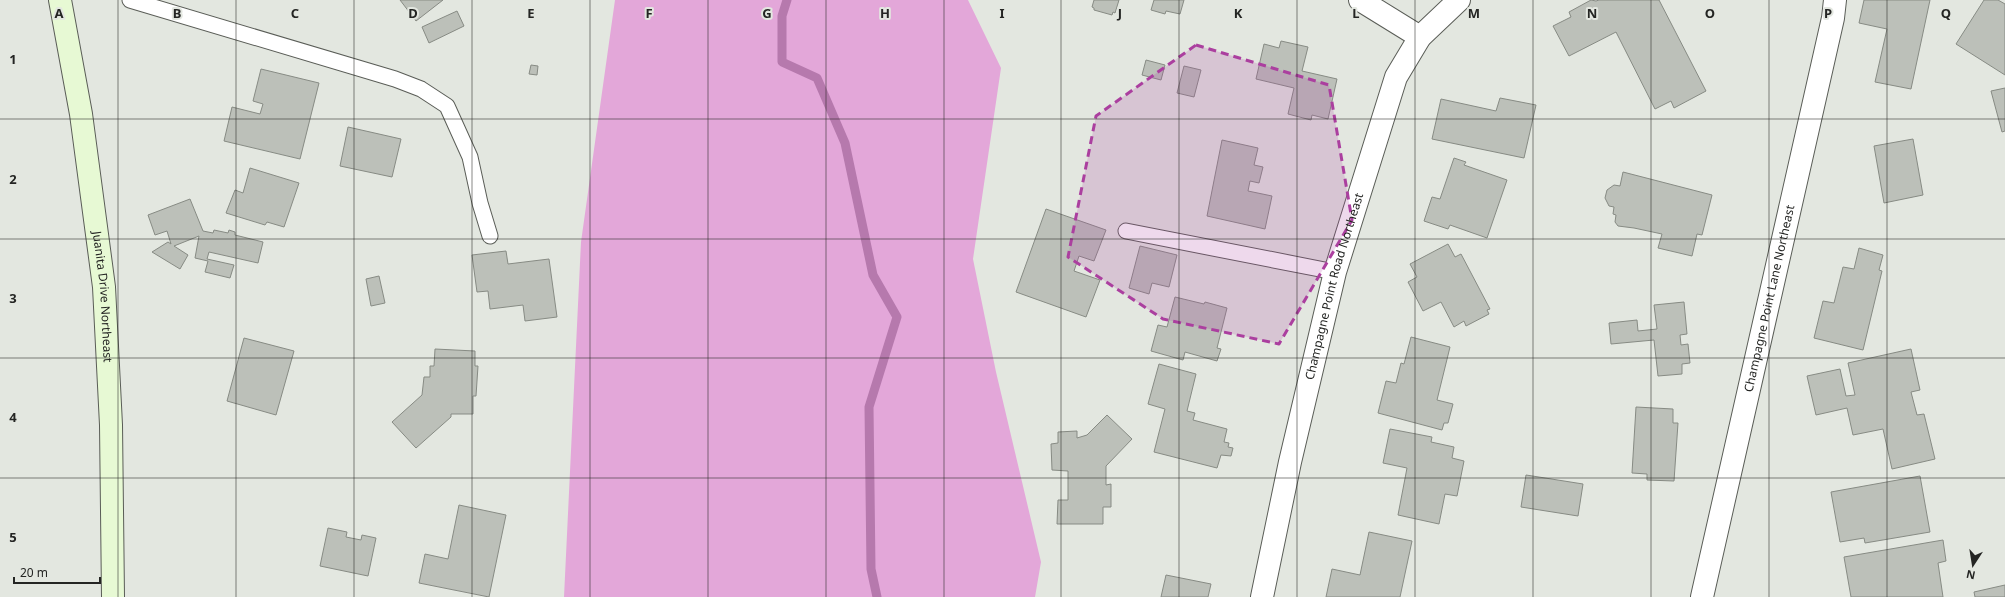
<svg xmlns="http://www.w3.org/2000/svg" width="2005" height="597" viewBox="0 0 2005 597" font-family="'Noto Sans',sans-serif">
  <rect width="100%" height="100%" fill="#e3e7e0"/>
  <path fill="#e3a7d9" d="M615,0h353l33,68 -28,191 23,113 45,190 -6,35h-471l17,-355z"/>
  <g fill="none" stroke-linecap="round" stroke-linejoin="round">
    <path stroke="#b679ad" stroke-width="9" d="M787,0l-5,16v46l35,16 28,65 28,132 24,42 -28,90 2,162 6,28"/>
  </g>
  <path fill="#bcc0b9" stroke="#878b84" d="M400,0h43l-27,21z
    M1094,0h25l-4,13 -2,-1 -1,3 -18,-5v-2l-2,-1z
    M1154,0h30l-4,14 -14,-3 -1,3 -14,-4z
    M1591,0l5,1 3,-1h60l47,91 -32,17 -3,-7 -16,8 -39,-77 -47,24 -16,-30 18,-9 -2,-5z
    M1864,0h66l-19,89 -36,-7 12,-53 -28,-6z
    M1984,0h14l7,4v71l-49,-31z
    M457,11l7,15 -35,17 -7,-16z
    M1281,41l27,6 -6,24 35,8 -9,40 -16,-4 -1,5 -23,-6 6,-26 -38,-9 8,-35 15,4z
    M1146,60l19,5 -4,15 -19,-5z
    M531,65l7,1 -1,9 -8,-1z
    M1184,66l17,4 -7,27 -17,-4z
    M261,69l58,14 -19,76 -76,-18 8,-34 28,7 3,-10 -10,-3z
    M2005,88v43l-3,1 -11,-41z
    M1500,98l36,7 -12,53 -92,-19 9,-40 55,12z
    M348,127l53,12 -9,38 -52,-11z
    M1913,139l10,56 -39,8 -10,-57z
    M1222,140l36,8 -4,17 9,2 -4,16 -9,-2 -2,10 24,5 -7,33 -58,-13z
    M1454,158l12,4 -2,3 43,15 -20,58 -37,-13 -2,4 -24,-8 8,-24 8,2z
    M250,168l49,15 -15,44 -17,-5 -2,3 -39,-12 9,-23 8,3z
    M1623,172l89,23 -10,40 -5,-1 -5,22 -34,-8 4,-14 -28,-6 -16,-2 -3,-4 1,-7 -3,-1 1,-7 -5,-1 -4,-8 2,-8 7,-5 6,1z
    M190,199l13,32 10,2 1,-3 14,3 1,-3 6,2v3l28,7 -5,21 -49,-11 -2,7 27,6 -4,13 -25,-6 3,-11 -13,-3 4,-22 -25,10 14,9 -8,14 -28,-17 16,-10 3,2 -4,-13 -12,4 -7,-20z
    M1046,209l60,21 -12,31 -15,-5 -5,15 26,9 -14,37 -70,-25z
    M1448,244l7,13 6,-3 29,55 -3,1 2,4 -23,12 -2,-5 -10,6 -13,-25 -18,9 -15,-29 9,-5 -7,-13z
    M1140,246l37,9 -8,32 -17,-4 -3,11 -20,-6z
    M1859,248l24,7 -4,15 3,1 -19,79 -49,-12 9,-37 11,2 9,-36 11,2z
    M506,251l2,13 41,-5 8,58 -32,4 -2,-16 -33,4 -2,-18 -11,1 -5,-37z
    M379,276l6,27 -14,3 -5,-27z
    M1175,297l29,7 1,-2 22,6 -10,40 4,1 -4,12 -32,-9 -2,8 -32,-9 7,-26 9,2z
    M1684,302l3,32 -7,1 1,10 7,-1 2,19 -8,1v10l-24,2 -4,-36 -43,4 -2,-21 28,-3 1,11 19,-2 -3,-24z
    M1411,337l39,10 -13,53 16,4 -5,19h-4l-2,7 -64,-17 8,-32 10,2 5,-20 3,1z
    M244,338l50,13 -18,64 -49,-14z
    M435,349l40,2v15h3l-2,30h-3v18h-22v3l-35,31 -24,-26 30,-27 2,-18h6v-11h4z
    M1911,349l9,41 -9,2 6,23 7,-1 11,45 -43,10 -9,-40 -30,6 -6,-27 -31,7 -9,-39 33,-7 6,27 9,-1 -7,-32z
    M1159,364l37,10 -9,37 8,2 -2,7 34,9 -3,13 5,1 -1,4 5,1 -2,8 -10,-1 -4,13 -63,-16 11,-43 -17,-5z
    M1636,407l37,2v14h5l-4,58 -27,-1v-6l-15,-1z
    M1107,415l25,24 -26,27v19l5,-1v23h-8v17h-46l1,-24h10v-29l-16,-1 -1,-26 7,-1v-11l19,-1v7l10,-3z
    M1390,429l42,8 -1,5 23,5 -2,11 12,3 -7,35 -12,-2 -6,30 -41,-9 9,-47 -24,-5z
    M1526,475l57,9 -5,32 -57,-9z
    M1920,476l10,56 -65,11 -1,-5 -24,4 -9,-50z
    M459,505l47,10 -17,82 -70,-14 6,-29 23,5z
    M328,528l19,4 -1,5 15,3 1,-5 14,3 -8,38 -48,-10z
    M1369,532l43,9 -12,56h-74l6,-28 28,6z
    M1943,540l3,21 -8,2 5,34h-92l-7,-40z
    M1166,575l45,9 -3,13h-47z
    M2005,585v12h-30l-1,-5z"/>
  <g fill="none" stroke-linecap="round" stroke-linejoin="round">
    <defs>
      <path id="service" d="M130,0l265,79 26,10 26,17 23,51 10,46 10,33
        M1126,231l209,41"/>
      <g id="minor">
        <path d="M1360,0l60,37"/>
        <path id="s1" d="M1262,597l28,-135 45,-190 61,-195 24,-40 39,-37"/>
        <path id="s2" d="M1702,597l131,-579 2,-18"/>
      </g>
      <g id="secondary">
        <path id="s3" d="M60,0l21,114 23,173 7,138 2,172"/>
      </g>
    </defs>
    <use href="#service" stroke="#5a5d57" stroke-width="17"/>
    <use href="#minor" stroke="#5a5d57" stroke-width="24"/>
    <use href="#secondary" stroke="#5a5d57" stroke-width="24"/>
    <use href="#service" stroke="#fff" stroke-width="15"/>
    <use href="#minor" stroke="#fff" stroke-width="22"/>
    <use href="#secondary" stroke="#e7f9d4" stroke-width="22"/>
  </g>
  <path fill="#ab3f9f" fill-opacity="0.2" stroke="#ab3f9f" stroke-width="3" stroke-dasharray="8 5" stroke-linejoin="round" d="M1196,45l133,40 23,135 -73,124 -116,-25 -95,-62 28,-141z"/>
  <path fill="none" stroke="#242523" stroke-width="1" stroke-opacity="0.55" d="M118,0v597M236,0v597M354,0v597M472,0v597M590,0v597M708,0v597M826,0v597M944,0v597M1061,0v597M1179,0v597M1297,0v597M1415,0v597M1533,0v597M1651,0v597M1769,0v597M1887,0v597M0,119h2005M0,239h2005M0,358h2005M0,478h2005"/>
  <g text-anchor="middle" stroke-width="4" stroke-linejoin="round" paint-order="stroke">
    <g font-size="12" fill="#242523" stroke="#e3e7e0">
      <text dy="4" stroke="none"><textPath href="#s1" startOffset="319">Champagne Point Road Northeast</textPath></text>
      <text dy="4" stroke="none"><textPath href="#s3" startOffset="300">Juanita Drive Northeast</textPath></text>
      <text dy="4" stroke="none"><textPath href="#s2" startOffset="306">Champagne Point Lane Northeast</textPath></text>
    </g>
  </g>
  <g font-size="13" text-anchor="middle" font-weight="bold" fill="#242523" stroke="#e3e7e0" stroke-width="4" stroke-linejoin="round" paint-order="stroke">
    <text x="59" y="18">A</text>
    <text x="177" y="18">B</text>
    <text x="295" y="18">C</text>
    <text x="413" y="18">D</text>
    <text x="531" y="18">E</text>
    <text x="649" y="18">F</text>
    <text x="767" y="18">G</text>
    <text x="885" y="18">H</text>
    <text x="1002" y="18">I</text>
    <text x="1120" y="18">J</text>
    <text x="1238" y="18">K</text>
    <text x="1356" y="18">L</text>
    <text x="1474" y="18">M</text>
    <text x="1592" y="18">N</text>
    <text x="1710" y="18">O</text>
    <text x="1828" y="18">P</text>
    <text x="1946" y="18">Q</text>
    <text x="13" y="64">1</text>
    <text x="13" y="184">2</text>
    <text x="13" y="303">3</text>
    <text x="13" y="422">4</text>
    <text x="13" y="542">5</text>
  </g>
  <g transform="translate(1973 565) rotate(192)" stroke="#e3e7e0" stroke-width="3" paint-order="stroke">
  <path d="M0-3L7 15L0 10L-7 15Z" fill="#242523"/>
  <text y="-6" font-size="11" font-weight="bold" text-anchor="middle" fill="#242523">N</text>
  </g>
  <path d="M14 577v6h86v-6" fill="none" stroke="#242523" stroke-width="2"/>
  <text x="20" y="577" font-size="12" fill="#242523" stroke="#e3e7e0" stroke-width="3" paint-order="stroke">20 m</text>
</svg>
